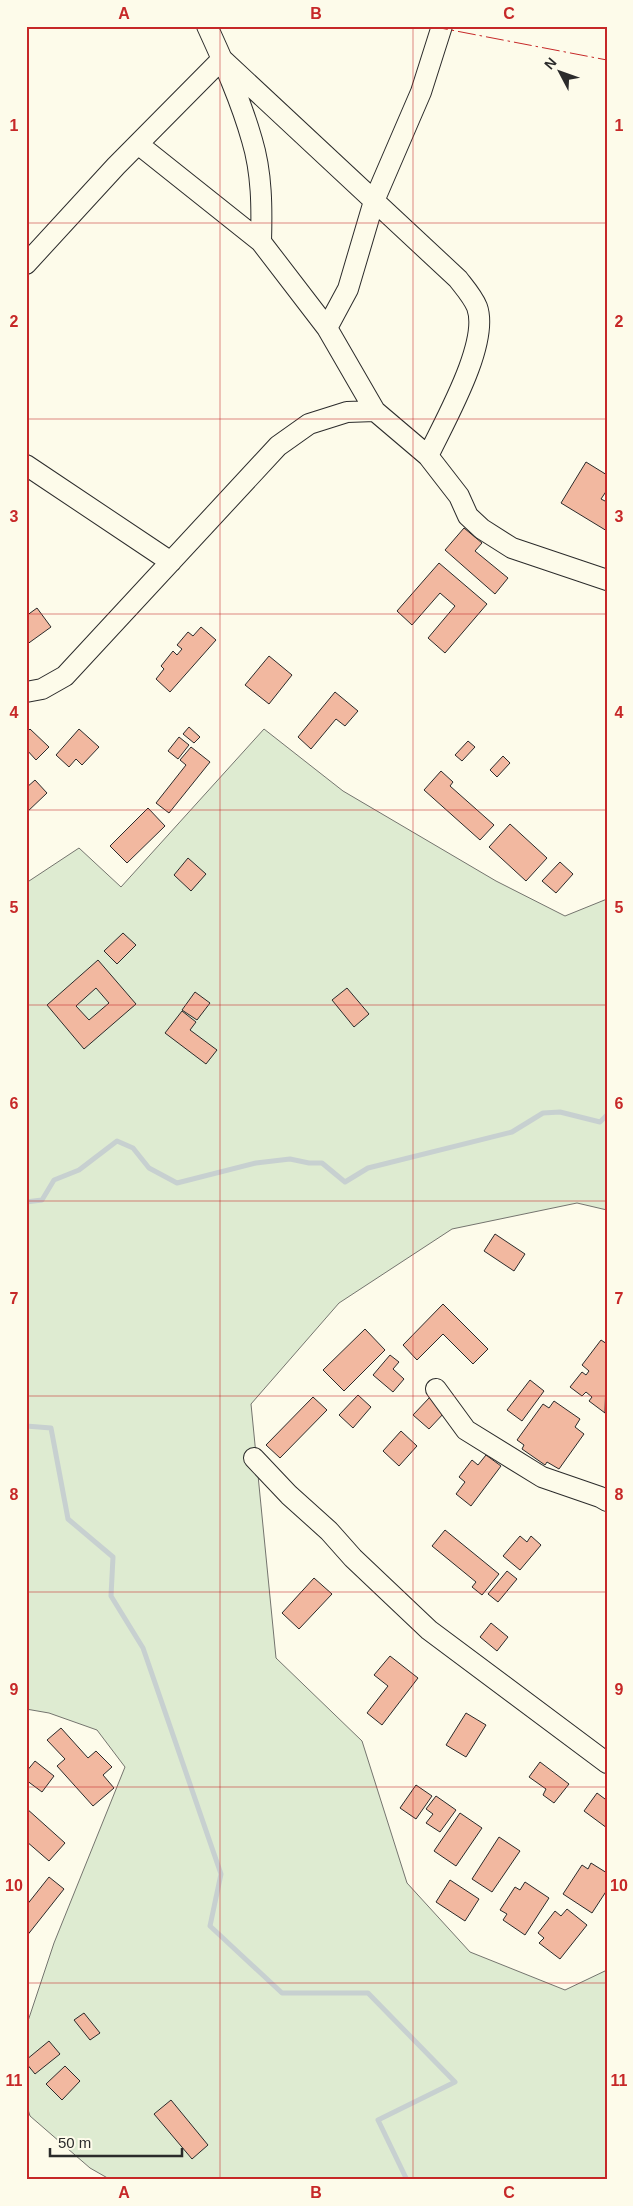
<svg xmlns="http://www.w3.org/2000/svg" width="633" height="2206" viewBox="0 0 633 2206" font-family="Arial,sans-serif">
  <rect width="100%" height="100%" fill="#fdfbea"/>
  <path fill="#deebd1" stroke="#74746e" d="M264,729l79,62 153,90 69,35 42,-17v311l-30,-7 -125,26 -113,74 -88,101 25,254 86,83 45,142 63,69 95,38 42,-20v210h-496l-21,-12 -60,-52 -4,-13v-76l28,-84 71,-176 -28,-37 -48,-17 -23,-4v-826l53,-35 42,39z"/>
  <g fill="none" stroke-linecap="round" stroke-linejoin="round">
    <path stroke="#c7d0d0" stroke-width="5" d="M26,1202l16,-2 12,-20 25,-10 38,-29 16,7 16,20 28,15 79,-20 34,-4 19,4h13l23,19 23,-14 144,-36 31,-19 17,-1 40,10 7,-7
      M26,1426l25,2 17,91 45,38 -2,39 32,52 78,226 -11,52 72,67h86l87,89 -77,38 29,60"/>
  </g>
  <path fill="#f2b8a0" stroke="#2b2b2b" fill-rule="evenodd" d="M586,462l21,13v15l-6,9 6,3v29l-46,-28z
    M464,528l18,15 -7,8 33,27 -13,16 -50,-44z
    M439,563l48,41 -42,49 -17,-15 27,-32 -15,-13 -28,32 -15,-14z
    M37,608l14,19 -25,18v-29z
    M201,627l15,13 -46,52 -14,-13 8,-10 -3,-3 12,-15 4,4 5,-6 -5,-4 11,-13 5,4z
    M269,656l23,19 -23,29 -24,-19z
    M335,692l23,19 -13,15 -9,-7 -25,30 -13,-12z
    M189,727l11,10 -6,6 -11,-9z
    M30,729l19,18 -13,13 -10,-11v-16z
    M79,729l20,18 -17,18 -6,-6 -7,8 -13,-12z
    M179,737l10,8 -11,14 -10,-8z
    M468,741l7,6 -13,14 -7,-6z
    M191,747l19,15 -41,51 -13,-10 30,-38 -6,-5z
    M503,756l7,7 -13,14 -7,-7z
    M441,771l12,11 -3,4 44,39 -14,15 -56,-50z
    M35,780l12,13 -21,20v-25z
    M148,808l17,18 -38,37 -17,-17z
    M510,824l37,34 -21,23 -37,-34z
    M188,858l18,16 -15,17 -17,-16z
    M560,862l13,12 -17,19 -14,-12z
    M123,933l13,12 -19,19 -13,-13z
    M98,960l38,44 -52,45 -37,-44zM96,988l13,15 -20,17 -13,-14z
    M347,988l22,26 -15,13 -22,-27z
    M195,992l15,11 -13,17 -15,-10z
    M182,1011l14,11 -6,8 27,20 -11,14 -41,-31z
    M495,1234l30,20 -11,17 -30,-20z
    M443,1304l45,45 -15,15 -30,-30 -26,26 -14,-15z
    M365,1329l20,21 -41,41 -21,-21z
    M601,1340l6,4 -2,69 -16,-12 3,-4 -6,-5 -4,4 -12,-9 12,-15 4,3 3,-4 -7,-6z
    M390,1355l9,7 -6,7 11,10 -11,13 -20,-17z
    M530,1380l14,11 -22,30 -15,-11z
    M358,1395l13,12 -18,21 -14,-13z
    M313,1397l14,13 -47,48 -14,-13z
    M430,1397l15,15 -16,17 -16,-14z
    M554,1401l26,18 -5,8 9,7 -25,35 -12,-7 -2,3 -23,-16 2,-4 -7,-5 26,-36 6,4z
    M401,1431l16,15 -18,20 -16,-15z
    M486,1455l15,11 -30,40 -15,-12 9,-12 -6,-5 13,-17 6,5z
    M445,1530l54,44 -17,21 -10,-8 4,-5 -44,-36z
    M520,1536l7,6 4,-6 10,9 -21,25 -17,-14z
    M507,1571l10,8 -19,23 -10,-8z
    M314,1578l18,16 -33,35 -17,-16z
    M491,1623l17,14 -11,14 -17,-14z
    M390,1656l28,22 -36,47 -15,-12 21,-27 -14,-11z
    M466,1713l20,12 -20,32 -20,-12z
    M61,1728l27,30 8,-7 16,16 -9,8 11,13 -21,18 -36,-40 8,-7 -18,-19z
    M35,1761l19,15 -12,16 -16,-12v-8z
    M540,1762l29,22 -15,19 -11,-8 3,-6 -17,-12z
    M416,1785l16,11 -16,23 -16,-11z
    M597,1793l8,6 2,-2v31l-23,-17z
    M436,1796l20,14 -16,22 -14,-9 7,-9 -7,-5z
    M26,1808l39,35 -16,18 -23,-20z
    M460,1813l22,15 -26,38 -22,-15z
    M499,1837l21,14 -28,41 -20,-13z
    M591,1863l16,10v17l-15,23 -29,-19 19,-29 6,4z
    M49,1877l15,12 -38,48v-31z
    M450,1880l29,19 -14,22 -29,-19z
    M525,1882l24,16 -24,37 -22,-15 4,-6 -7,-4 15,-23 5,3z
    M567,1909l20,16 -27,34 -21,-16 5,-5 -6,-5 17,-22 6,5z
    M84,2013l16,20 -10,7 -16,-20z
    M49,2041l11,13 -25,20 -9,-11v-3z
    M65,2066l15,15 -18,19 -16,-16z
    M171,2100l37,45 -16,14 -38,-45z"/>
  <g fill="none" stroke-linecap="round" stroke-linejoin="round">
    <defs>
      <path id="minor" d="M207,26c17,37 34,75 45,114 10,33 10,68 9,102
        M222,59l236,220c7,9 15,18 19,28 13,36 -33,115 -49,149
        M138,144l123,98 66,86 48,83 53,45 31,40 9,20 14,13 30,19 95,32
        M26,264l90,-98 106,-107
        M327,328l21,-39 26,-88 47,-109 21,-66
        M26,465l145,97
        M26,692l16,-3 23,-13 213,-230 31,-22 38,-12 28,-1
        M436,1389l30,41 76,47 58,20 7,4
        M254,1458l35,37 40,36 24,27 76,72 178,133"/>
    </defs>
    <use href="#minor" stroke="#2b2b2b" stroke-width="22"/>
    <use href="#minor" stroke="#fdfbea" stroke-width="20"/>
    <path stroke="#c62828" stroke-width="1" stroke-dasharray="18 4 2.5 4" stroke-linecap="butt" d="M430,26l177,34"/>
  </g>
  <path fill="none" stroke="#c62828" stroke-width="1" stroke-opacity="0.55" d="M220,26v2154M413,26v2154M26,223h581M26,419h581M26,614h581M26,810h581M26,1005h581M26,1201h581M26,1396h581M26,1592h581M26,1787h581M26,1983h581"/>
  <rect width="633" height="2206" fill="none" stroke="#fdfbea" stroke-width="55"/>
  <g transform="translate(560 72) rotate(311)" stroke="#fdfbea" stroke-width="4" paint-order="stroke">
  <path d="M0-4L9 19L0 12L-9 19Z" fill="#2b2b2b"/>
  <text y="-8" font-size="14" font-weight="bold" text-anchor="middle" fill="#2b2b2b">N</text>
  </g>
  <path d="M50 2148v8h132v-8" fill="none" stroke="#2b2b2b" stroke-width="2.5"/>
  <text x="58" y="2148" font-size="15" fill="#2b2b2b" stroke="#fdfbea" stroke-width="4" paint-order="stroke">50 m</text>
  <rect x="28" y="28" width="578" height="2150" fill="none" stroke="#c62828" stroke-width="2"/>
  <g font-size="16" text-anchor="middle" font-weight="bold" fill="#c62828">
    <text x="124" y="19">A</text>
    <text x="316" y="19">B</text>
    <text x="509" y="19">C</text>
    <text x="14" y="131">1</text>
    <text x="619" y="131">1</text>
    <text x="14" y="327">2</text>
    <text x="619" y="327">2</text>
    <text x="14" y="522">3</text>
    <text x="619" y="522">3</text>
    <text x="14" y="718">4</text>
    <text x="619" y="718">4</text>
    <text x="14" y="913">5</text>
    <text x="619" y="913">5</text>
    <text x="14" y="1109">6</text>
    <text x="619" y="1109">6</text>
    <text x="14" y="1304">7</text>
    <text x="619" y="1304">7</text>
    <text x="14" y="1500">8</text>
    <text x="619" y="1500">8</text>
    <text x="14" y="1695">9</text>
    <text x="619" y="1695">9</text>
    <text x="14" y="1891">10</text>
    <text x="619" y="1891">10</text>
    <text x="14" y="2086">11</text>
    <text x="619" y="2086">11</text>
    <text x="124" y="2198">A</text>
    <text x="316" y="2198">B</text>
    <text x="509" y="2198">C</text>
  </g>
</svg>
